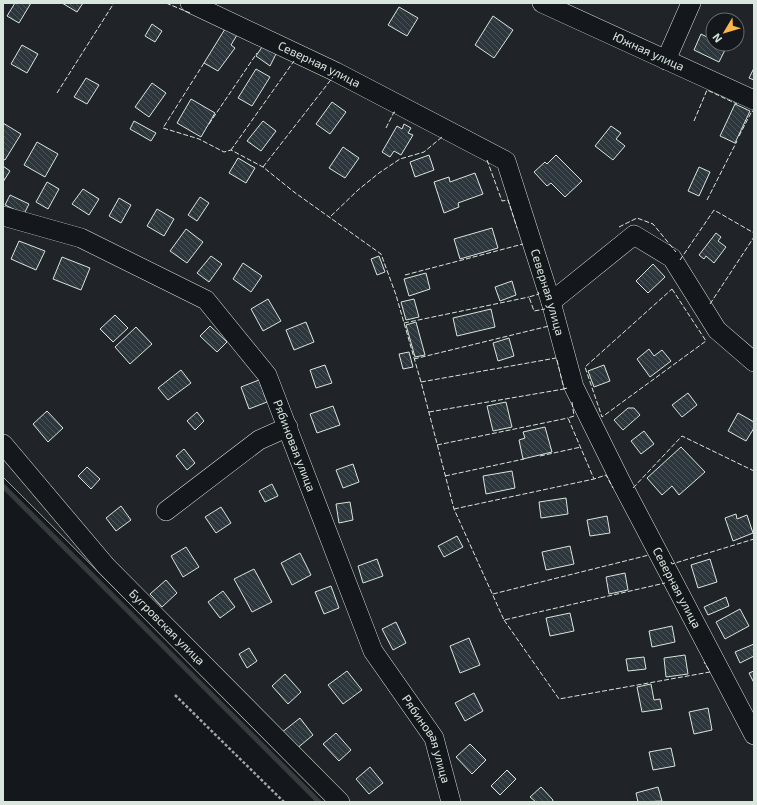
<svg xmlns="http://www.w3.org/2000/svg" width="757" height="805" viewBox="0 0 757 805" font-family="'Exo 2',sans-serif">
  <defs>
    <pattern id="building-back-hatch" width="6" height="6" patternUnits="userSpaceOnUse"><rect width="6" height="6" fill="#2c363c"/><path d="M-1 5l2 2M0 0l6 6M5-1l2 2" fill="none" stroke="#4a5358"/></pattern>
  </defs>
  <rect width="100%" height="100%" fill="#14181c"/>
  <path fill="#202428" stroke="#939e99" fill-rule="evenodd" d="M3,3h751v799h-425l-326,-325zM713,20h24v24h-24z"/>
  <g fill="none" stroke-linecap="round" stroke-linejoin="round">
    <path stroke="#363b3e" stroke-width="5" d="M3,486l316,316"/>
  </g>
  <path fill="url(#building-back-hatch)" stroke="#d8e6dc" d="M15,3h16l-12,20 -12,-7z
    M62,3h21l-6,9z
    M399,7l19,11 -11,18 -19,-11z
    M493,16l20,14 -19,28 -19,-13z
    M152,24l10,7 -7,11 -10,-6z
    M225,29l12,6 -6,10 4,3 -17,23 -14,-8z
    M701,34l12,6v4h9l5,2 -8,16 -25,-12z
    M264,44l12,10 -6,12 -14,-10z
    M22,45l16,9 -11,19 -16,-9z
    M754,68v12l-5,-2z
    M256,69l14,8 -18,29 -14,-8z
    M86,78l13,7 -12,19 -13,-7z
    M152,83l14,10 -17,24 -14,-10z
    M191,99l24,14 -14,24 -24,-14z
    M332,102l14,10 -16,22 -14,-10z
    M735,104l15,7 -15,32 -15,-7z
    M134,121l22,12 -5,8 -21,-12z
    M263,121l13,10 -15,20 -14,-10z
    M3,123l18,11 -16,26 -2,-1z
    M404,124l7,4 -3,5 5,2 -12,20 -7,-4 -4,6 -8,-5 15,-26 5,3z
    M611,126l10,7 -5,6 9,7 -12,14 -18,-14z
    M37,142l21,12 -13,23 -21,-12z
    M343,147l16,11 -14,20 -16,-10z
    M429,155l5,15 -19,7 -5,-15z
    M556,155l26,26 -17,16 -14,-14 -4,3 -13,-14 11,-10 2,2z
    M238,158l17,10 -9,15 -17,-10z
    M3,166l7,5 -7,11z
    M699,167l11,5 -11,24 -11,-5z
    M475,173l8,21 -25,9 1,4 -15,6 -10,-31 15,-5 1,5z
    M47,182l12,7 -11,20 -12,-7z
    M83,189l16,10 -10,16 -17,-11z
    M10,195l19,9 -5,10 -19,-9z
    M200,197l9,6 -12,18 -9,-6z
    M119,198l12,7 -10,18 -12,-7z
    M157,209l17,10 -10,17 -17,-10z
    M492,228l6,20 -38,11 -6,-20z
    M186,229l17,13 -16,21 -17,-12z
    M716,233l5,4 -3,4 8,6 -12,16 -8,-7 -2,3 -5,-4z
    M19,241l26,10 -9,19 -25,-11z
    M211,256l11,8 -13,18 -12,-9z
    M379,256l6,16 -8,3 -6,-16z
    M62,257l28,11 -9,22 -28,-11z
    M243,263l19,13 -11,16 -18,-13z
    M653,264l12,13 -17,16 -12,-12z
    M426,273l4,16 -21,7 -5,-17z
    M512,281l4,14 -16,6 -5,-14z
    M268,299l13,22 -18,10 -12,-22z
    M414,299l5,18 -13,3 -5,-18z
    M491,309l4,18 -38,9 -4,-18z
    M115,315l13,13 -15,14 -13,-13z
    M306,322l8,20 -20,8 -8,-20z
    M416,322l9,33 -10,2 -9,-32z
    M210,326l17,16 -10,10 -17,-16z
    M136,327l16,17 -22,20 -15,-17z
    M509,338l5,18 -16,5 -5,-18z
    M649,349l5,7 8,-6 9,11 -21,16 -13,-18z
    M409,352l4,15 -10,2 -4,-15z
    M325,365l7,18 -16,5 -6,-18z
    M604,365l6,16 -16,6 -6,-16z
    M181,370l10,13 -23,17 -10,-12z
    M259,380l8,22 -18,7 -8,-22z
    M688,393l9,12 -15,12 -10,-12z
    M506,402l6,25 -19,4 -6,-25z
    M333,406l7,19 -23,8 -7,-19z
    M628,408h6l6,7 -17,15 -9,-10z
    M47,411l16,17 -15,14 -15,-18z
    M197,412l7,9 -9,9 -8,-9z
    M738,413l16,9v6l-8,13 -18,-10z
    M545,427l7,25 -29,7 -4,-19 6,-2 -2,-6z
    M644,431l10,13 -13,10 -10,-13z
    M681,447l24,25 -26,23 -7,-9 -10,9 -15,-17z
    M184,449l11,14 -8,7 -11,-14z
    M353,464l6,18 -16,6 -7,-18z
    M87,467l13,12 -9,10 -13,-13z
    M512,471l3,17 -29,6 -3,-18z
    M272,484l6,12 -13,6 -6,-11z
    M566,498l2,16 -27,4 -2,-16z
    M350,502l3,18 -14,3 -3,-19z
    M121,506l10,14 -15,11 -10,-13z
    M221,507l10,16 -15,10 -11,-16z
    M736,514l1,5 10,-4 6,18 -20,8 -8,-23z
    M607,516l3,17 -20,3 -3,-16z
    M457,536l6,11 -19,10 -6,-11z
    M570,546l4,18 -28,6 -4,-18z
    M186,547l13,20 -16,10 -12,-21z
    M300,553l11,22 -19,10 -11,-22z
    M377,559l6,17 -20,7 -5,-17z
    M710,559l7,23 -19,6 -7,-23z
    M254,569l18,33 -20,10 -18,-33z
    M625,573l3,17 -19,4 -3,-17z
    M166,580l11,13 -15,14 -12,-13z
    M331,586l8,22 -15,6 -9,-22z
    M223,591l12,16 -15,11 -12,-16z
    M726,597l3,9 -21,9 -4,-8z
    M740,609l9,17 -24,13 -9,-17z
    M570,613l4,18 -24,5 -4,-18z
    M396,622l10,21 -13,7 -11,-21z
    M672,626l3,16 -23,5 -3,-16z
    M469,638l11,27 -20,8 -10,-27z
    M754,644v12l-14,7 -5,-11z
    M249,648l8,13 -10,7 -8,-14z
    M685,655l3,19 -22,3 -2,-19z
    M644,657l2,12 -18,2 -2,-12z
    M347,671l15,19 -19,14 -15,-19z
    M754,671v12l-5,-10z
    M285,674l16,18 -13,12 -16,-18z
    M651,684l3,16 6,-1 2,10 -20,3 -5,-25z
    M474,693l9,18 -18,10 -10,-18z
    M708,708l4,22 -18,4 -5,-22z
    M300,718l13,17 -18,15 -14,-17z
    M336,733l15,17 -12,11 -16,-17z
    M470,744l16,16 -14,14 -16,-17z
    M671,748l4,18 -22,4 -4,-18z
    M370,767l13,16 -14,11 -13,-15z
    M507,770l9,9 -16,16 -9,-9z
    M541,787l12,13 -1,2h-16l-6,-5z
    M658,787l4,14 -24,1 -2,-9z"/>
  <g fill="none" stroke-linecap="round" stroke-linejoin="round">
    <defs>
      <g id="minor">
        <path id="s1" d="M190,3l146,69 170,89 45,141 23,85 47,95 133,253"/>
        <path id="s2" d="M542,3l212,97"/>
        <path d="M666,60l25,-57"/>
        <path id="s3" d="M3,216l78,22 125,62 61,75 106,276 61,87 17,64"/>
        <path d="M551,302l83,-67 38,23 45,72 37,32"/>
        <path id="s4" d="M3,444l103,122 234,236"/>
        <path d="M166,511l93,-71 29,-13"/>
      </g>
    </defs>
    <use href="#minor" stroke="#d8e6dc" stroke-width="20"/>
    <path stroke="#9da8a2" stroke-width="2.5" stroke-dasharray="3 2" stroke-linecap="butt" d="M175,695l109,107"/>
    <use href="#minor" stroke="#14181c" stroke-width="19"/>
    <path stroke="#d8e6dc" stroke-width="1" stroke-dasharray="5 2" stroke-linecap="butt" d="M166,3l24,10
      M204,63l-41,65 36,11 25,13 7,-2 32,17 31,25 87,62 15,41 25,87 33,127 50,111 161,-37
      M57,93l57,-90
      M694,121l13,-31 30,14
      M209,124l48,-71
      M386,128l8,-16 3,1
      M739,136l13,-25 2,1
      M231,150l63,-89
      M487,160l15,41 6,-1 9,28
      M263,167l70,-90
      M707,200l30,-59
      M331,216l27,-26 21,-17 21,-14 24,-7 18,-15h-1
      M619,227l18,-9 16,6 23,28
      M680,260l34,-50 40,23
      M405,275l118,-31
      M672,289l34,52 -104,76 -17,-50z
      M538,292l1,2 -10,3 5,14 11,-2
      M710,304l44,-67
      M404,323l125,-26
      M414,359l135,-33
      M557,360l7,29 3,-1
      M421,382l135,-24
      M572,402l2,14 -6,2 26,61 12,-4 7,13
      M429,412l135,-23
      M437,445l131,-27
      M540,456l41,-9
      M445,476l79,-17
      M633,488l49,-52 72,35
      M454,509l140,-30
      M671,562l1,2 82,-25
      M493,594l156,-39
      M504,620l55,79 151,-27 -6,-10"/>
  </g>
  <g text-anchor="middle" stroke-width="3" stroke-linejoin="round" paint-order="stroke">
    <g font-size="12" fill="#d8e6dc" stroke="#14181c">
      <text dy="4" stroke="none"><textPath href="#s2" startOffset="117">Южная улица</textPath></text>
      <text dy="4" stroke="none"><textPath href="#s1" startOffset="143">Северная улица</textPath></text>
      <text dy="4" stroke="none"><textPath href="#s1" startOffset="491">Северная улица</textPath></text>
      <text dy="4" stroke="none"><textPath href="#s3" startOffset="393">Рябиновая улица</textPath></text>
      <text dy="4" stroke="none"><textPath href="#s1" startOffset="815">Северная улица</textPath></text>
      <text dy="4" stroke="none"><textPath href="#s4" startOffset="246">Бугровская улица</textPath></text>
      <text dy="4" stroke="none"><textPath href="#s3" startOffset="717">Рябиновая улица</textPath></text>
    </g>
  </g>
  <rect width="757" height="805" fill="none" stroke="#d8e6dc" stroke-width="8"/>
  <g transform="translate(725 32) rotate(232)"><circle r="19" fill="#14181c" stroke="#626a69"/>
  <path d="M0-3L7 15L0 10L-7 15Z" fill="#ffb74d"/>
  <text y="-6" font-size="11" font-weight="bold" text-anchor="middle" fill="#d8e6dc">N</text>
  </g>
</svg>
